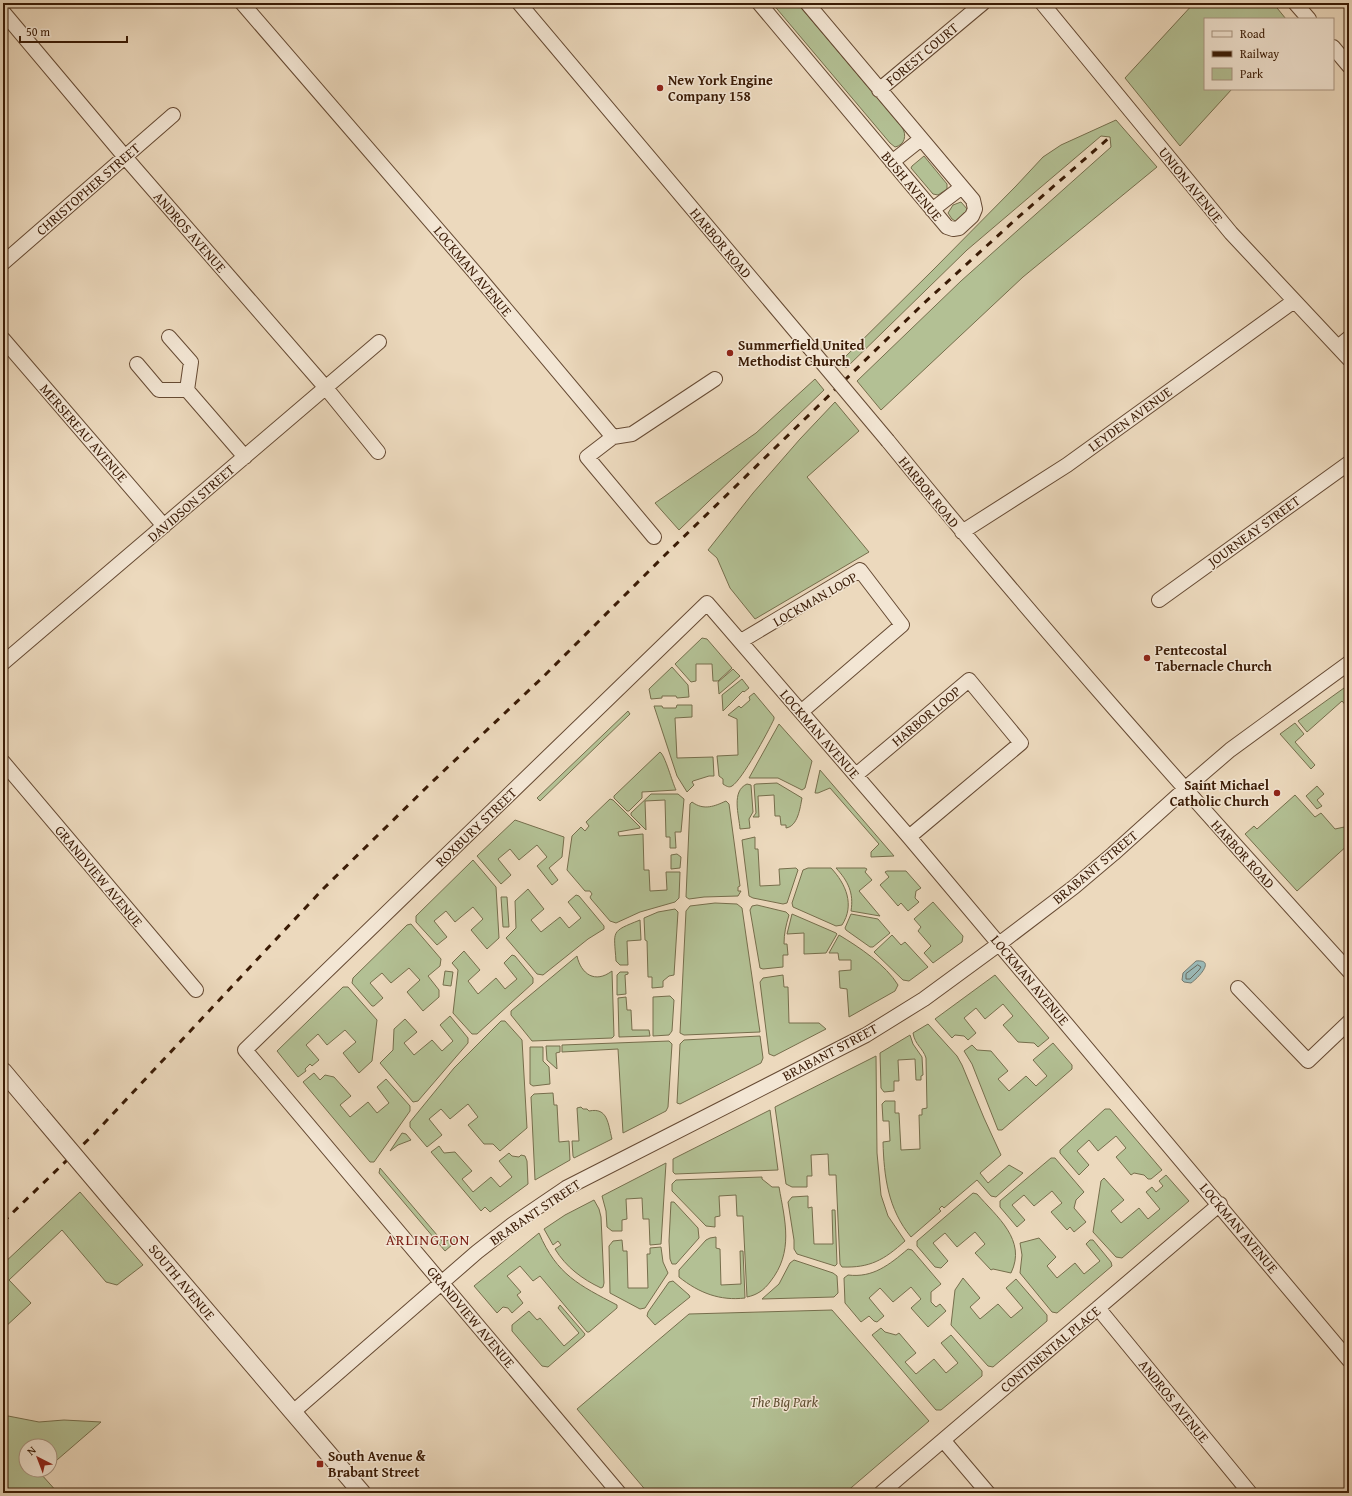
<svg xmlns="http://www.w3.org/2000/svg" width="1352" height="1496" viewBox="0 0 1352 1496" font-family="'Gentium Book Plus',serif">
  <rect width="100%" height="100%" fill="#ecd9bd"/>
  <filter id="stains"><feTurbulence type="fractalNoise" baseFrequency=".005" numOctaves="4"/><feColorMatrix values="0 0 0 0 .2 0 0 0 0 .09 0 0 0 0 .02 0 0 0 .5 -.17"/></filter>
  <radialGradient id="worn" r=".72"><stop offset=".6" stop-color="#630" stop-opacity="0"/><stop offset="1" stop-color="#630" stop-opacity=".3"/></radialGradient>
  <path fill="#b3c094" stroke="#766e4c" d="M772,3h25l105,124c5,8 3,18 -7,20l-5,-4z
    M1194,3h79l13,16h-81v70h27l-52,57 -55,-68z
    M1116,120l41,47 -134,110 -142,133 -24,-29 104,-100 150,-134 -1,-10 -9,-1 -134,114 -121,118 -6,-6 93,-92 83,-84 27,-29 18,-12z
    M924,156l23,28v5l-9,6 -5,-1 -22,-26 1,-2z
    M961,202l7,8 -1,4 -10,8 -5,-3 -4,-6 5,-8z
    M815,379l9,11 -145,140 -24,-27 101,-70z
    M835,402l24,29 -52,46 62,75 -114,67 -25,-31 -13,-30 -9,-8 45,-57 47,-54z
    M702,638l5,1 25,29 -14,13h-5l-1,-17h-16v17l-5,1 -16,-18z
    M672,667l16,18 1,12 -12,1 -1,-2h-14v2l-11,1 -2,-10z
    M733,669l7,7 -21,18 -1,-12z
    M742,679l7,9 -5,4 -1,-1 -20,20 -1,-16z
    M1344,688l5,6v15l-7,-8 -35,31 -9,-11z
    M754,693l20,24v2c-6,13 -32,61 -42,67 -3,2 -6,0 -9,-2v-5l-4,-3 -2,-20 21,-1 -1,-36 -9,-4 11,-9 2,2 9,-8 -1,-3z
    M677,705h15v12l-17,1 2,40 36,-1 1,19h-5l-16,5 -1,1 2,3 -7,7 -10,-16 -23,-70h8l1,2h13z
    M628,711l2,3 -90,87 -3,-3z
    M1295,723l9,11 -9,8 20,23 -4,4 -31,-35z
    M779,724l33,37 -7,27 -3,2 -24,-12h-29z
    M660,752c5,3 12,30 16,38l-34,2v6l-13,13h-2l-13,-13v-2z
    M820,770l74,86 -23,1v-5l8,-8 -49,-56 -12,5h-3z
    M777,783l25,15c-2,10 -4,28 -16,30v-3h-5l-1,-9h-5l-1,-21 -16,1 1,21h-6l3,-4 -2,-28 2,-1z
    M747,784l4,1 2,27 -4,7 1,9 -10,1c-1,-14 -9,-38 7,-45z
    M1317,786l7,8 -7,6 5,6 -5,3 -11,-13z
    M651,794h27l6,5 -3,33h-6l1,16h-6v-11h-4l-1,-37 -20,1 1,29 -15,-15v-2z
    M1295,795l20,22 6,-4 14,16 14,-3v18l-52,47 -52,-57 9,-8 3,3z
    M610,799l3,1 27,27v1l-22,4 1,4 24,-2 1,36h5l1,21 17,-1 -1,-18h14l-1,26 -4,4 -35,10 -24,11 -6,-2 -19,-22 -1,-2 2,-3 -2,-3h-5l-18,-21 5,-34 9,-9 4,4 4,-5 -3,-4z
    M692,802c12,9 23,4 34,-1l3,3 11,82 -2,1v4h3l-3,5 -34,1 -15,2 -3,-2 4,-93z
    M515,820l49,17 -2,20 -13,11 9,12 -6,5 -15,-19 10,-9 -10,-12 -18,15 -9,-11 -12,10 13,16 -10,9 -24,-28z
    M755,837v12h3l2,37 20,-1 -1,-16 17,-1 2,2 -11,33 -4,1 -30,-6 -4,-2 -7,-56z
    M677,854l4,3 -1,11 -9,1v-14z
    M473,860l23,27 3,51 -12,11 -16,-19 12,-11 -10,-12 -18,15 -9,-11 -12,10 13,16 -10,8 -21,-23v-6z
    M808,868h23c15,16 24,37 11,57l-6,1 -43,-19 -1,-4 11,-33z
    M836,868h29l2,1 -2,3 7,8 -13,11 21,25 -29,-5c3,-18 -3,-30 -15,-43z
    M887,871h19l15,17 -5,3 -1,7 4,4 -11,9 -7,-8 -3,3 -18,-21 9,-8 -4,-5z
    M528,889l16,20 -13,11 10,12 19,-15 9,11 12,-10 -13,-16 8,-7 3,1 25,30v3l-16,10 -45,36 -6,-1 -31,-36 10,-10 -1,-27z
    M501,897h6l2,30h-6z
    M933,902l30,34 -1,6 -29,21 -9,-10 7,-7 -13,-15 3,-4 -7,-8z
    M715,903l22,1 5,4 18,124 -76,3 -4,-2 6,-122 4,-5z
    M757,905l29,7 3,3c-3,10 -5,18 -5,29h3l1,11h-5v12l-20,2 -3,-1 -10,-58 2,-4z
    M675,909l3,3 -4,63 -5,1 -6,5v6l-11,1v-11h-4l-1,-36 -2,-1 -1,-22 14,-6z
    M792,914l44,19 1,1 -11,19 -22,1v-21l-17,1z
    M851,914l27,5 12,14 -17,14h-3l-24,-17 -1,-2z
    M640,920l1,20 -14,1 1,24h-8l-4,-4c-2,-31 -6,-29 24,-41z
    M411,924l30,35 -1,7 -12,10 11,14v7l-16,14 -16,-19 13,-12 -11,-12 -18,15 -9,-10 -12,10 13,15 -9,8h-2l-20,-23 1,-5 54,-53z
    M839,935c20,12 47,30 59,50l-3,6 -46,26 -2,-28 -7,-1 -1,-17 12,-1v-10h-12l-1,-7h-9z
    M892,935l9,10 4,-3 23,25 -19,14 -6,-1 -29,-28z
    M464,951l16,19 -12,11 10,13 18,-16 9,11 12,-10 -13,-16 8,-8 3,1 18,22v5l-56,51h-5l-19,-21 5,-43 -6,-7z
    M577,956c4,18 18,28 35,15l2,65 -2,2 -80,3 -21,-26v-4z
    M445,971l8,1 -2,14 -8,-1z
    M620,972h8v2l-3,1 1,19 -9,1v-20z
    M783,975l1,12h4l1,36h30l7,6 -52,27 -5,-2 -9,-72 3,-4z
    M995,975l54,63 -11,9 -4,-4 -16,-1 -15,-17 10,-9 -10,-12 -18,15 -9,-11 -12,10 12,15 -8,7 -4,-4 -9,-1 -3,3 -17,-19z
    M343,987h5l29,33 -5,41 -13,12 -16,-20 13,-11 -11,-12 -18,15 -9,-11 -12,11 13,15 -7,6 -2,-2 -5,5 1,2 -8,6 -21,-26z
    M670,996l4,4 -2,31 -3,4 -16,1v-39z
    M626,997l1,13h4l1,20h17l1,6 -31,1 -1,-39z
    M450,1016l18,22v5l-50,58 -5,1 -33,-39 13,-13 1,-21 11,-10 12,13 -13,11 10,12 18,-15 10,11 11,-10 -13,-16z
    M501,1021h4l17,19 5,88 -27,23 -7,-7h-9l-16,-19 10,-8 -10,-13 -18,15 -9,-10 -12,10 13,16 -15,12 -17,-20v-5l44,-54z
    M928,1024l29,32 5,9 22,53 17,37 -21,18 8,10 21,-18 14,8 -27,24 -5,-1 -14,-16 -33,28 -2,-2 -3,3 2,2 -30,26c-23,-28 -27,-60 -28,-95l7,-1 -1,-20h-6l-1,-17 3,-3h10v12h4l2,37 19,-1 -1,-34h3v-6l5,-1 -1,-50c-3,-10 -11,-13 -13,-25z
    M910,1035l3,9 9,13 1,18 -2,1v4h-5l-1,-21 -17,1 1,21h-5v10l-10,1 -3,-4 -1,-35z
    M760,1036l3,22 -2,5 -81,41 -3,-1 3,-59 4,-4z
    M669,1041l3,3 -4,63 -2,4 -43,22 -5,-84 -56,3v-7z
    M1053,1043l19,22v4l-70,61h-4l-26,-66 -8,-13 8,-6 5,5 14,1 17,20 -10,8 11,12 17,-15 10,10 11,-10 -14,-16z
    M546,1046h14v6l-4,1 1,16 -10,-9z
    M530,1047h13v14l6,6 1,17 -17,2 -3,-2z
    M876,1056l1,97 4,42 7,21 17,25c-21,19 -35,27 -63,26l-2,-3 -4,-89h-7l-1,-21 -17,1 1,21h-5v11h-15l-6,-3 -11,-77z
    M314,1073l6,7 5,-5 9,2 17,19 -11,9 10,12 18,-15 9,11 12,-10 -12,-16 9,-8 24,27v5l-36,51h-4l-67,-80z
    M553,1093l1,12h3l2,37 10,-1 1,19 -35,20 -4,-83 3,-3z
    M581,1107l2,2h4l2,2c19,-4 19,13 23,28l-38,19 -1,-2 -1,-15h7l-2,-33z
    M1105,1109h5l52,61 -11,9h-3l-4,-4 -10,-2 -3,2 -15,-18 10,-9 -10,-12 -18,15 -9,-11 -12,11 12,14 -10,10 -19,-22v-3z
    M770,1110l8,60 -103,4 -2,-2v-13z
    M402,1133l4,1 5,6 -13,5 -8,6z
    M439,1146l5,7 11,-1 17,19 -10,8 11,13 18,-15 9,10 12,-10 -13,-16 10,-8 3,3 7,1 2,-2 4,1 2,5 1,23 -38,28 -5,-5 -4,4 -50,-59z
    M1051,1158h4l29,34 -8,8 -2,8 12,14 -12,10 -4,-5 -3,3 -16,-18 11,-9 -10,-12 -18,15 -10,-11 -12,10 13,15 -8,7 -17,-20v-6z
    M666,1163l-5,81 -11,1 -1,-26h-6l-1,-21 -16,1 1,20 -5,1v11h-10l-5,-4 -1,-16 -4,-15z
    M380,1168l63,74 16,-6 1,2 -15,13 -66,-78z
    M1166,1175l23,26 -67,57 -6,-1 -23,-25 8,-51 3,-3 20,22 -13,11 10,12 18,-15 9,11 12,-10 -14,-17 6,-5 4,5 7,-6 -4,-5z
    M762,1177v2l10,8h7c6,34 15,65 -9,95 -6,8 -13,13 -23,15l-4,-81h-6l-1,-21 -17,1 1,20 -5,1v10l-9,-1 -34,-35v-7l4,-4z
    M80,1192l63,73 -26,20 -11,-3 -44,-52 -53,50 22,23 -28,26v-65z
    M973,1193l4,1c20,23 50,46 34,79l-18,-4 -2,1 -16,-17 10,-9 -10,-12 -18,15 -12,-14 -12,10 15,18 -7,7 -6,-1 -18,-21v-5z
    M808,1196v12l4,-1 2,37h19l-1,-34h3l2,54 -2,2 -38,-12 -3,-5v-9l-6,-38 4,-5z
    M594,1200l5,9 2,8 3,66 -1,4 -2,1c-19,-9 -35,-21 -46,-39l6,-4 -3,-4 -5,4 -9,-16 21,-14z
    M671,1202h3l24,26 1,10 -23,26h-4l-2,-5 -1,-18z
    M539,1233c18,42 40,52 78,72v3l-28,24h-2l-47,-56 -7,5 -13,-15 -13,10 14,16 -4,3 6,8 -11,10 -4,-5 -5,-1 -6,6 -23,-27z
    M716,1237v11l4,1 1,36 20,-1 -1,-33h3l2,47c-25,3 -46,-5 -66,-21v-7l27,-30 4,-2z
    M1039,1238l17,19 -9,9 10,12 18,-15 9,11 16,-13 -14,-17 4,-4h3l18,22 1,4 -55,47 -5,-1 -32,-39 2,-18 -2,-12z
    M622,1240l1,11h4l1,37h20l-1,-34h3v-6l11,-1 2,15 5,11 -23,35 -5,1 -30,-16 -1,-47 4,-5z
    M908,1249l4,1 29,34 -10,8v10l5,5 4,-3 6,7 -18,16 -17,-19 10,-9 -10,-12 -18,15 -13,-14 -11,10 15,18 -7,6 -3,-1 -5,-5 -8,6 -16,-19 -1,-25 4,-3c25,3 41,-10 60,-26z
    M794,1260l39,13 4,3 1,17 -4,4 -72,2 17,-15 11,-21z
    M963,1278l17,20 -10,9 10,12 18,-15 13,14 12,-10 -17,-20 10,-9 31,36v6l-54,46 -5,-1 -37,-41 4,-35z
    M673,1281l16,14 1,2 -35,28 -8,-9 1,-4 21,-30z
    M560,1305l25,29 -1,2 -36,31 -6,-1 -30,-35v-6l17,-14 8,9 3,-2 24,28 15,-13 -21,-25z
    M832,1310l97,111 -84,72h-197l-71,-84 112,-95z
    M881,1328l4,4 11,3 3,-2 17,20 -11,9 11,12 18,-15 12,14 12,-10 -17,-20 10,-8 31,36v5l-41,34h-5l-64,-75z
    M3,1415l36,7 25,-2 37,2 -51,44v-20h-24v24h19l-4,4 17,19h-55z"/>
  <path fill="#9ab9b7" stroke="#747a70" d="M1196,961c21,-2 1,18 -5,22l-7,-1 -2,-2 1,-7z"/>
  <g fill="none" stroke-linecap="round" stroke-linejoin="round">
    <path stroke="#6a6a5e" stroke-width="1" d="M1198,965l3,2 -2,3 -9,9h-4v-5z"/>
    <defs>
      <path id="minor" d="M242,3l235,272 136,162
        M519,3l290,344
        M759,3l188,224 6,2 6,-1 13,-12 3,-7 -2,-9 -166,-197
        M1042,3l189,230 118,126
        M1295,3l14,16
        M3,12l122,145 201,231 52,64
        M1333,47l16,19
        M879,90l104,-87
        M892,162l29,-23
        M932,210l30,-23
        M3,263l170,-148
        M169,337l22,25 -4,28
        M3,339l161,187
        M1338,347l11,-9
        M137,364l22,26h28l58,67
        M613,437l-26,20 67,80
        M613,437l19,-3 83,-55
        M888,441c148,182 304,357 461,530
        M962,532l105,-67 227,-164
        M1159,600l190,-137
        M741,641l119,-71 42,55 -101,87
        M3,663l376,-321
        M3,762l193,228
        M856,775l113,-95 52,63 -112,94
        M1238,988l70,73 41,-39
        M1098,1308l152,185
        M293,1412l184,-160 36,-28 53,-36 300,-153 58,-36 75,-55 75,-57 39,-33 81,-73 36,-31 119,-87
        M943,1440l45,53
        M619,1493l-374,-443 462,-447 202,234 440,523
        M881,1493l339,-289"/>
      <path id="tertiary" d="M3,1071l37,44
        M116,1205l246,288"/>
    </defs>
    <use href="#minor" stroke="#664a33" stroke-width="16"/>
    <use href="#tertiary" stroke="#664a33" stroke-width="19"/>
    <use href="#minor" stroke="#f3e6d4" stroke-width="14"/>
    <use href="#tertiary" stroke="#f3e6d4" stroke-width="17"/>
    <path stroke="#3a1b05" stroke-width="3" stroke-dasharray="7 7" stroke-linecap="butt" d="M3,1222l91,-88 229,-245 109,-107 111,-105 121,-121 258,-251 93,-85 95,-83"/>
    <defs>
      <path id="minor-bridge" d="M809,347l79,94"/>
      <path id="tertiary-bridge" d="M40,1115l76,90"/>
    </defs>
    <use href="#minor-bridge" stroke="#664a33" stroke-width="16" stroke-linecap="butt"/>
    <use href="#tertiary-bridge" stroke="#664a33" stroke-width="19" stroke-linecap="butt"/>
    <use href="#minor-bridge" stroke="#f3e6d4" stroke-width="14"/>
    <use href="#tertiary-bridge" stroke="#f3e6d4" stroke-width="17"/>
  </g>
  <g fill="#8f2418" stroke="#f3e6d4" stroke-width="1.5">
    <circle cx="660" cy="88" r="4"/>
    <circle cx="730" cy="353" r="4"/>
    <circle cx="1147" cy="658" r="4"/>
    <circle cx="1277" cy="793" r="4"/>
    <rect x="316" y="1460" width="8" height="8" rx="2"/>
  </g>
  <g text-anchor="middle" stroke-width="3" stroke-linejoin="round" paint-order="stroke">
    <g font-size="14" fill="#3a1b05" stroke="#f3e6d4">
      <text transform="translate(922 54) rotate(-40)" y="5">FOREST COURT</text>
      <text transform="translate(1191 185) rotate(51)" y="5">UNION AVENUE</text>
      <text transform="translate(912 186) rotate(50)" y="5">BUSH AVENUE</text>
      <text transform="translate(88 189) rotate(-41)" y="5">CHRISTOPHER STREET</text>
      <text transform="translate(190 232) rotate(49)" y="5">ANDROS AVENUE</text>
      <text transform="translate(721 243) rotate(50)" y="5">HARBOR ROAD</text>
      <text transform="translate(473 271) rotate(50)" y="5">LOCKMAN AVENUE</text>
      <text transform="translate(1130 419) rotate(-36)" y="5">LEYDEN AVENUE</text>
      <text transform="translate(84 433) rotate(49)" y="5">MERSEREAU AVENUE</text>
      <text transform="translate(929 492) rotate(51)" y="5">HARBOR ROAD</text>
      <text transform="translate(191 503) rotate(-41)" y="5">DAVIDSON STREET</text>
      <text transform="translate(1254 531) rotate(-36)" y="5">JOURNEAY STREET</text>
      <text transform="translate(815 599) rotate(-30)" y="5">LOCKMAN LOOP</text>
      <text transform="translate(926 716) rotate(-40)" y="5">HARBOR LOOP</text>
      <text transform="translate(820 734) rotate(49)" y="5">LOCKMAN AVENUE</text>
      <text transform="translate(476 827) rotate(-44)" y="5">ROXBURY STREET</text>
      <text transform="translate(1243 854) rotate(48)" y="5">HARBOR ROAD</text>
      <text transform="translate(1095 867) rotate(-40)" y="5">BRABANT STREET</text>
      <text transform="translate(99 876) rotate(50)" y="5">GRANDVIEW AVENUE</text>
      <text transform="translate(1030 980) rotate(50)" y="5">LOCKMAN AVENUE</text>
      <text transform="translate(830 1052) rotate(-28)" y="5">BRABANT STREET</text>
      <text transform="translate(535 1212) rotate(-34)" y="5">BRABANT STREET</text>
      <text transform="translate(1239 1228) rotate(50)" y="5">LOCKMAN AVENUE</text>
      <text transform="translate(182 1282) rotate(50)" y="5">SOUTH AVENUE</text>
      <text transform="translate(471 1317) rotate(50)" y="5">GRANDVIEW AVENUE</text>
      <text transform="translate(1050 1349) rotate(-40)" y="5">CONTINENTAL PLACE</text>
      <text transform="translate(1174 1401) rotate(51)" y="5">ANDROS AVENUE</text>
    </g>
    <g font-size="14" font-weight="bold" fill="#3a1b05" stroke="#f3e6d4" text-anchor="start">
      <text x="668" y="85">New York Engine<tspan x="668" dy="16">Company 158</tspan></text>
      <text x="738" y="350">Summerfield United<tspan x="738" dy="16">Methodist Church</tspan></text>
      <text x="1155" y="655">Pentecostal<tspan x="1155" dy="16">Tabernacle Church</tspan></text>
      <text x="1269" y="790" text-anchor="end">Saint Michael<tspan x="1269" dy="16">Catholic Church</tspan></text>
      <text x="328" y="1461">South Avenue &amp;<tspan x="328" dy="16">Brabant Street</tspan></text>
    </g>
    <g font-size="14" font-style="italic" fill="#5e4d30" stroke="#f3e6d4">
      <text x="784" y="1407">The Big Park</text>
    </g>
    <g font-size="15" letter-spacing="1" fill="#7a1f14" stroke="#f3e6d4">
      <text x="428" y="1245">ARLINGTON</text>
    </g>
  </g>
  <rect width="1352" height="1496" fill="none" stroke="#ecd9bd" stroke-width="16"/>
  <rect x="4" y="4" width="1344" height="1488" fill="none" stroke="#3a1b05" stroke-width="2"/>
  <rect x="8" y="8" width="1336" height="1480" fill="none" stroke="#3a1b05"/>
  <rect x="1204" y="18" width="130" height="72" fill="#f3e6d4" stroke="#a99581"/>
  <rect x="1212" y="31" width="20" height="6" fill="#f3e6d4" stroke="#a99581"/>
  <text x="1240" y="38" font-size="12" fill="#3a1b05">Road</text>
  <rect x="1212" y="51" width="20" height="6" fill="#3a1b05" stroke="#a99581"/>
  <text x="1240" y="58" font-size="12" fill="#3a1b05">Railway</text>
  <rect x="1212" y="68" width="20" height="12" fill="#b3c094" stroke="#a99581"/>
  <text x="1240" y="78" font-size="12" fill="#3a1b05">Park</text>
  <g transform="translate(38 1458) rotate(318)"><circle r="19" fill="#f3e6d4" stroke="#a99581"/>
  <path d="M0-3L7 15L0 10L-7 15Z" fill="#8f2418"/>
  <text y="-6" font-size="11" font-weight="bold" text-anchor="middle" fill="#3a1b05">N</text>
  </g>
  <path d="M20 36v6h107v-6" fill="none" stroke="#3a1b05" stroke-width="2"/>
  <text x="26" y="36" font-size="12" fill="#3a1b05" stroke="#f3e6d4" stroke-width="3" paint-order="stroke">50 m</text>
  <rect width="100%" height="100%" filter="url(#stains)"/>
  <rect width="100%" height="100%" fill="url(#worn)"/>
</svg>
